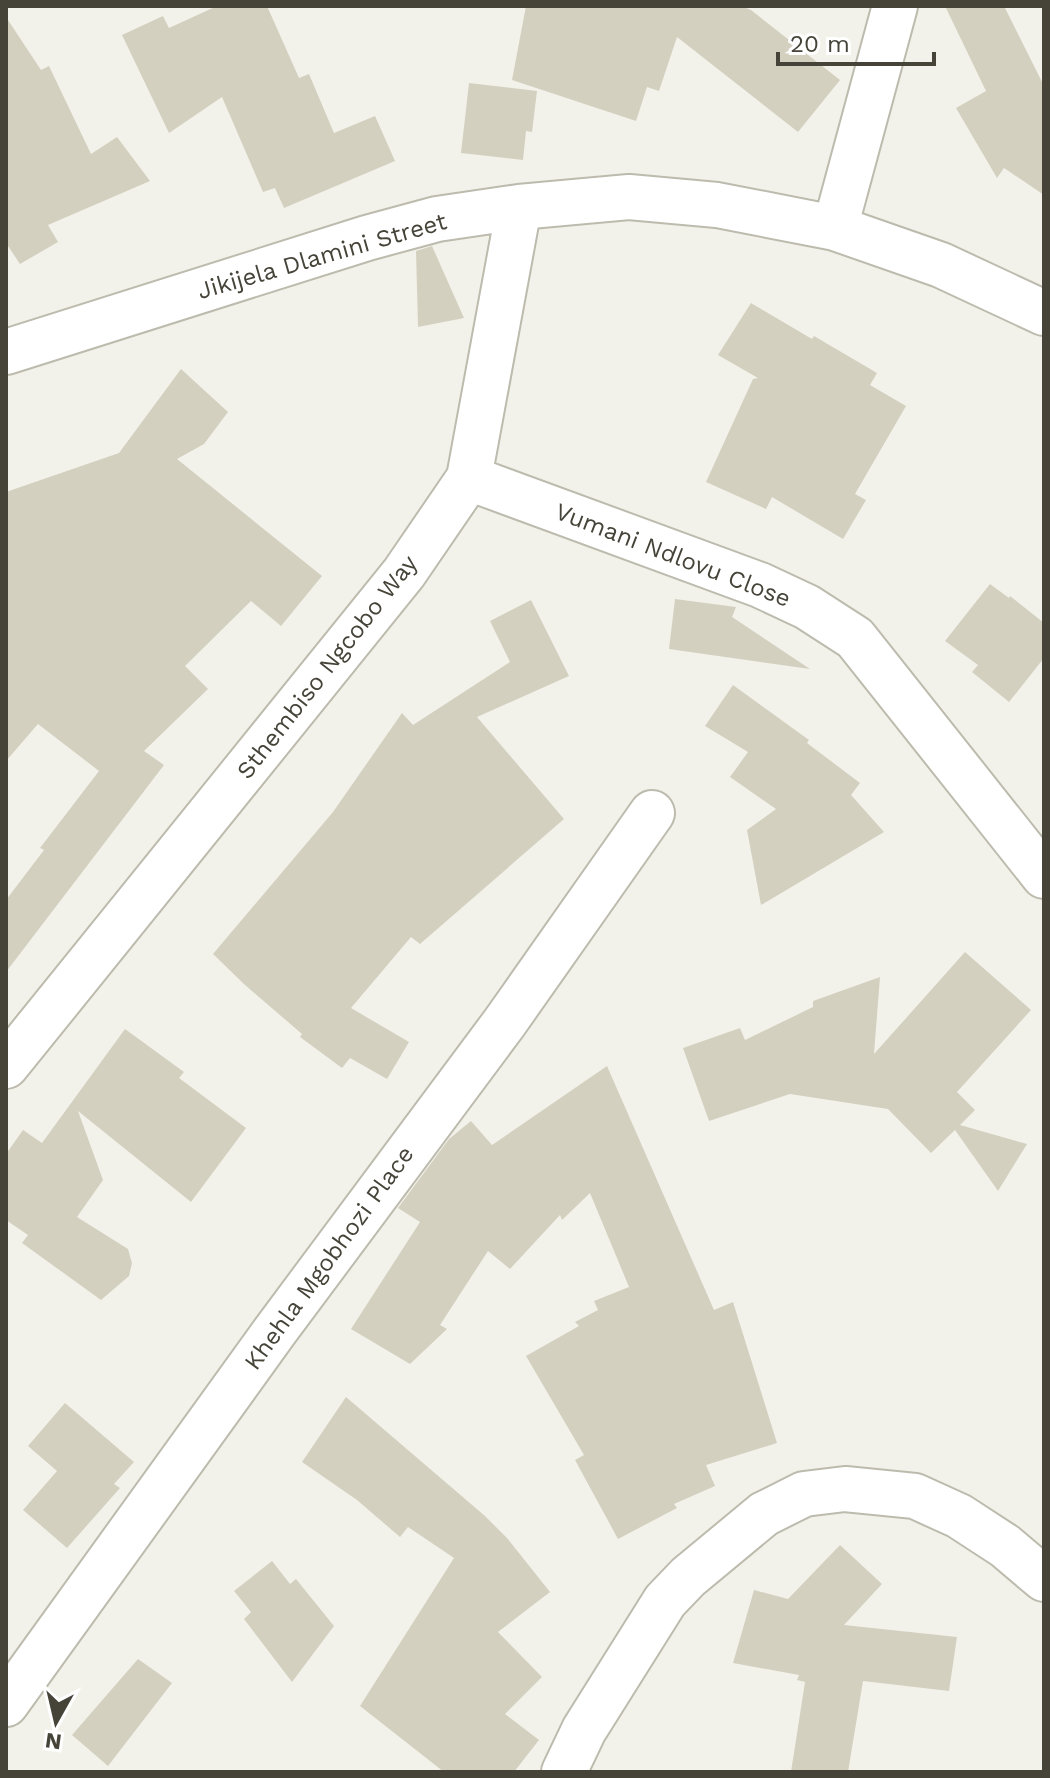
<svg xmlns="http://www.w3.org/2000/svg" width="1050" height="1778" viewBox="0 0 1050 1778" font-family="'Work Sans',sans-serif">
  <rect width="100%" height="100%" fill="#f3f2ea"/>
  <path fill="#d3d0c0" d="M217,6h50l32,72 10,-4 25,59 41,-17 20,45 -111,47 -9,-20 -12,4 -41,-95 -53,36 -47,-98 41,-19 6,12z
    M526,6h215l10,4 89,70 -42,52 -121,-95 -18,54 -12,-4 -11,34 -124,-41z
    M945,6h59l40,80v109l-40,-27 -7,10 -41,-70 30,-17z
    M6,17l35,53 8,-4 42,88 26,-17 33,44 -102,44 10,17 -38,22 -14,-21z
    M469,83l68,8 -5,41 -6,-1 -3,29 -62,-7z
    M432,246l32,72 -46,9 -2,-76z
    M751,303l61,36 2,-3 63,37 -7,12 36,21 -51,88 11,6 -23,39 -71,-42 -6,12 -60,-27 47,-103 5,-1 -40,-23z
    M181,369l47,43 -24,32 -27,15 145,117 -41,50 -30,-25 -66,65 23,23 -64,62 20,14 -158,207v-72l38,-50 -4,-2 59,-77 -61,-47 -32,37v-269l113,-39z
    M990,584l19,14 1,-2 34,27v35l-35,44 -37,-30 6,-7 -33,-24z
    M675,599l61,8 -4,10 78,52 -141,-20z
    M531,600l38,76 -92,41 87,102 -144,125 -9,-7 -60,71 58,34 -22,37 -37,-21 -8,10 -42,-31 2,-3 -57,-49 -32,-31 120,-142 69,-99 11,12 97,-63 -20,-41z
    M733,685l76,55 -2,3 53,40 -9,12 33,37 -123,73 -14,-75 29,-21 -46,-32 18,-25 -43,-26z
    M965,952l66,58 -74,82 18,18 -15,15 67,19 -29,47 -43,-61 -24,23 -43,-44 -98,-15 -81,27 -26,-73 57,-20 5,12 68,-33v-6l67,-24 -6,77z
    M125,1029l59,43 -5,6 67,50 -55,74 -113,-91 25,69 -26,37 51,32 4,14 -3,13 -28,24 -79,-57 6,-8 -22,-15v-66l17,-24 19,13z
    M607,1066l107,244 19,-8 44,141 -71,22 9,21 -41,18 3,4 -59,31 -43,-79 9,-5 -58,-99 53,-30 -4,-4 23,-12 -4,-9 35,-14 -39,-94 -28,27 -2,-5 -50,54 -22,-18 -48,74 7,4 -37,35 -59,-35 69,-107 -22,-14 51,-69 22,-18 21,24z
    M346,1397l139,119 22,22 43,54 -52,40 44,45 -37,37 34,26 -25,32h-70l-84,-66 94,-148 -46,-31 -8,10 -43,-37 -55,-38z
    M65,1403l69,59 -20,22 6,4 -53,60 -44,-38 34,-39 -29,-25z
    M840,1545l42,39 -38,41 113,12 -8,54 -86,-10 -15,91h-57l14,-90 -8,-2 2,-5 -66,-12 21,-73 34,9z
    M272,1561l18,23 6,-5 38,47 -42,56 -48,-63 7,-7 -17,-21z
    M138,1659l34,24 -64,83 -36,-31z"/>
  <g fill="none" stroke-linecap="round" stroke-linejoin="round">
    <defs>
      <path id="minor" d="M835,228l60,-222
        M6,352l361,-114 70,-19 82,-12 110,-10 88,8 118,23 106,37 103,48
        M469,478l291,107 47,22 48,31 189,238
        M6,1066l398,-493 65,-95 50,-271
        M6,1704l269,-373 230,-309 147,-209
        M564,1772l20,-42 81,-129 23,-24 76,-63 40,-20 41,-5 70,7 44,20 46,30 39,33"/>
    </defs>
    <use href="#minor" stroke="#bdbbad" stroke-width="48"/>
    <use href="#minor" stroke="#fff" stroke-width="44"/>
  </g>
  <g text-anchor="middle" stroke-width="6" stroke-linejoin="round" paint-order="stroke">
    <g font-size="24" fill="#464439" stroke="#fff">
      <text transform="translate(322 256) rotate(-16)" y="8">Jikijela Dlamini Street</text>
      <text transform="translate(673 555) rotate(21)" y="8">Vumani Ndlovu Close</text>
      <text transform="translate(327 667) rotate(-52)" y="8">Sthembiso Ngcobo Way</text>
      <text transform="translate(329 1258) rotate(-54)" y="8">Khehla Mgobhozi Place</text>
    </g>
  </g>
  <rect width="1050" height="1778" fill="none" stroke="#464439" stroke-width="16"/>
  <g transform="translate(56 1722) rotate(188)" stroke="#ffffff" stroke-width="6" paint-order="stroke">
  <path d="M0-6L14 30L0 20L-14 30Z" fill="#464439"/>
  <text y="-12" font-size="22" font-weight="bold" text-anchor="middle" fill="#464439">N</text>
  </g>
  <path d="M778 52v12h156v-12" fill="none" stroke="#464439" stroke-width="4"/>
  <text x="790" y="52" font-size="24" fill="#464439" stroke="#ffffff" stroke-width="6" paint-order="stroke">20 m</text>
</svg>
